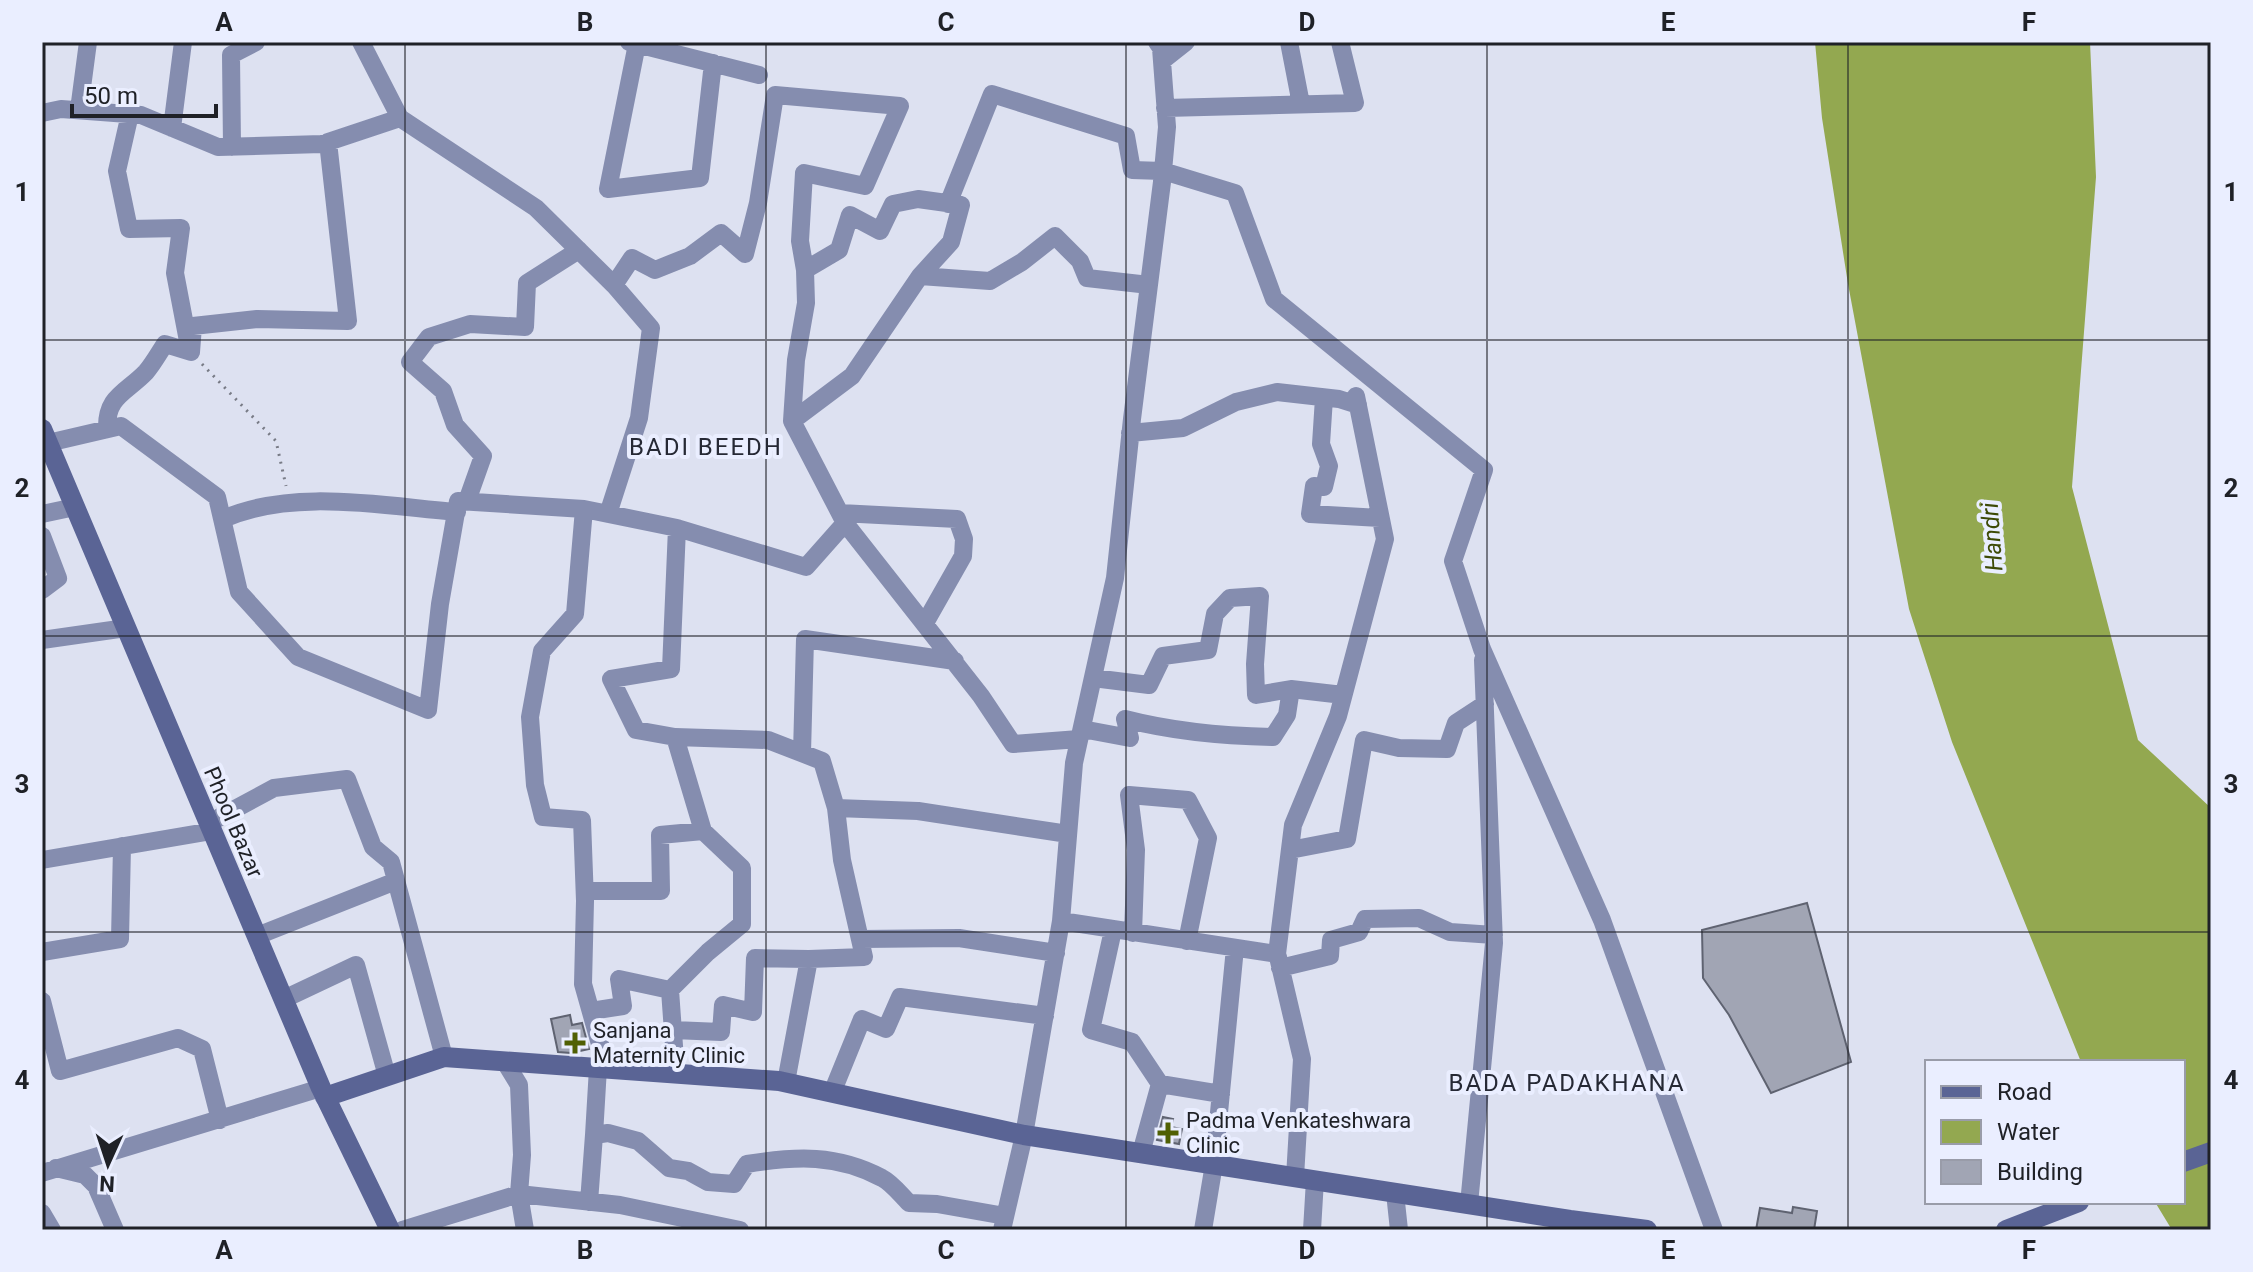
<svg xmlns="http://www.w3.org/2000/svg" width="2253" height="1272" viewBox="0 0 2253 1272" font-family="Roboto,sans-serif">
  <rect width="100%" height="100%" fill="#dde1f1"/>
  <path fill="#93a850" d="M1815,42h275l6,135 -24,310 66,253 73,68v422h-39l-17,-28h28v-140h-102l-129,-320 -43,-133 -61,-325 -26,-166z"/>
  <path fill="#a1a5b4" stroke="#5f6371" stroke-width="2" d="M1807,903l44,159 -80,31 -42,-78 -26,-37 -1,-48z
    M570,1015l2,10 10,-2 7,26 -18,4 -13,-1 -7,-33z
    M1163,1117l10,2 -2,8 11,2 -3,15 -22,-4z
    M1793,1207l24,4 -3,19h-58l4,-22 32,5z"/>
  <g fill="none" stroke-linecap="round" stroke-linejoin="round">
    <path stroke="#787b86" stroke-width="3" stroke-dasharray="2 6" stroke-linecap="butt" d="M202,364l74,77 10,45"/>
    <path stroke="#858daf" stroke-width="18" d="M361,42l39,76 136,90 78,77 37,43 -12,90 -31,96
      M629,42l130,33
      M1289,42l12,62
      M637,44l-29,145 92,-11 13,-115
      M1162,61l24,-19
      M1165,108l190,-5 -15,-61
      M79,110l9,-68
      M42,113l19,-4 80,6 77,32 104,-3 78,-26
      M130,114l-13,57 12,58 52,-1 -6,45 13,68
      M172,128l11,-86
      M232,147l-1,-92 25,-13
      M948,204l44,-110 134,42 6,34 31,1 72,22 39,106 210,171 -31,91 29,88 120,271 112,310
      M614,285l18,-27 23,12 35,-14 31,-23 24,21 13,-51 17,-108 125,11 -35,80 -61,-13 -4,68 5,29
      M1324,398l-3,46 8,22 -5,21 -10,-1 -4,28 70,4
      M792,421l4,-61 10,-57 -1,-33 34,-20 11,-35 30,16 13,-27 25,-5 43,6 -10,37 -31,34
      M107,429c-1,-33 19,-36 39,-57 7,-8 13,-19 19,-28l26,8 2,-26 64,-7 91,2 -20,-179
      M1130,433l53,-5 53,-26 41,-10 62,7 19,6
      M48,443l73,-17 96,71 22,95 59,65 130,53 12,-106 18,-103 126,8
      M467,501l16,-45 -28,-31 -12,-34 -33,-29 19,-25 41,-13 55,3 2,-44 52,-33
      M840,513l117,6 7,20 -1,17 -38,67
      M42,514l33,-7
      M223,519c70,-31 159,-13 234,-7
      M845,523l-53,-102 60,-45 68,-100 70,5 32,-19 33,-26 25,25 7,17 62,7
      M42,536l16,42 -16,12
      M42,640l84,-12
      M1093,678l56,7 14,-29 45,-6 7,-36 15,-16 30,-2 -5,68 1,31 35,-6
      M1082,729l48,9 -5,-19c50,13 97,17 148,18l14,-22 4,-26 52,6
      M675,737l-39,-7 -25,-51 60,-10 6,-141
      M802,753l3,-114 150,22
      M209,823l65,-35 73,-9 26,68 18,15 53,195
      M1290,850l57,-11 17,-99 35,8 48,1 9,-26 29,-19
      M42,860l170,-29
      M585,891h76l-1,-56 43,-4
      M1061,921l216,33 16,-129 45,-109 47,-177 -29,-143
      M1113,930l-22,100 41,12 28,42
      M1133,933l3,-83 -7,-55 59,5 20,38 -21,103
      M257,936l139,-55
      M861,939l98,-1 97,15
      M42,952l78,-13 2,-93
      M1278,957l24,102 -7,118
      M1280,968l50,-12 1,-16 28,-8 6,-13 54,-1 31,14 44,3
      M284,999l72,-34 31,111
      M42,1001l18,70 118,-33 24,11 18,71
      M591,1011l32,-5 -4,-27 51,11
      M673,1030l48,2 2,-27 30,7 2,-54 54,1
      M505,1062l14,23 3,70 -3,39 6,36
      M607,1069l-24,-85 2,-83 -3,-81 -39,-3 -8,-32 -5,-68 12,-66 33,-37 9,-105 93,19 129,39 39,-44 136,173 32,48 66,-5
      M676,1074l-6,-84 38,-38 34,-28v-56l-39,-37 -28,-94 93,3 54,21 14,47
      M786,1082l23,-123 55,-2 -22,-97 -6,-52 82,3 150,23
      M832,1093l30,-74 24,10 14,-32 145,19
      M594,1135l4,-67
      M1141,1153l19,-69 61,10
      M56,1168l29,7 11,11 19,44
      M42,1173l279,-85
      M1395,1193l4,37
      M589,1202l5,-67 14,-2 30,8 31,27 19,3 20,11 26,2 13,-20c49,-8 90,-10 135,14 10,5 19,17 27,25l28,1 68,12
      M1469,1204l25,-261 -11,-283
      M42,1213l10,17
      M402,1230l117,-36 101,11 120,25
      M1002,1230l22,-95 37,-214 13,-158 41,-185 17,-159 30,-237 5,-55 -6,-79 -4,-6
      M1203,1230l11,-66 21,-216
      M1312,1230l3,-50"/>
    <path stroke="#5a6495" stroke-width="20" d="M42,429l279,659 69,142
      M325,1097l119,-40 335,24 245,54 546,85 77,10
      M2183,1162l28,-10
      M2006,1230l73,-28"/>
  </g>
  <path fill="none" stroke="#1f2127" stroke-width="2" stroke-opacity="0.55" d="M405,42v1188M766,42v1188M1126,42v1188M1487,42v1188M1848,42v1188M42,340h2169M42,636h2169M42,932h2169"/>
  <g fill="#506004" stroke="#eaeeff" stroke-width="3">
    <path d="M571 1031h8v8h8v8h-8v8h-8v-8h-8v-8h8z"/>
    <path d="M1164 1121h8v8h8v8h-8v8h-8v-8h-8v-8h8z"/>
  </g>
  <g text-anchor="middle" stroke-width="8" stroke-linejoin="round" paint-order="stroke">
    <g font-size="22" fill="#1f2127" stroke="#eaeeff">
      <text transform="translate(234 822) rotate(67)" y="8">Phool Bazar</text>
    </g>
    <g font-size="22" fill="#1f2127" stroke="#eaeeff" text-anchor="start">
      <text x="593" y="1038">Sanjana<tspan x="593" dy="25">Maternity Clinic</tspan></text>
      <text x="1186" y="1128">Padma Venkateshwara<tspan x="1186" dy="25">Clinic</tspan></text>
    </g>
    <g font-size="24" letter-spacing="2" fill="#262935" stroke="#eaeeff">
      <text x="706" y="455">BADI BEEDH</text>
      <text x="1567" y="1091">BADA PADAKHANA</text>
    </g>
    <g font-size="24" font-style="italic" fill="#3d4a06" stroke="#eaeeff">
      <text transform="translate(1992 537) rotate(-94)" y="8">Handri</text>
    </g>
  </g>
  <rect width="2253" height="1272" fill="none" stroke="#eaeeff" stroke-width="88"/>
  <rect x="1925" y="1060" width="260" height="144" fill="#eaeeff" stroke="#999ca9" stroke-width="2"/>
  <rect x="1941" y="1086" width="40" height="12" fill="#5a6495" stroke="#999ca9" stroke-width="2"/>
  <text x="1997" y="1100" font-size="24" fill="#1f2127">Road</text>
  <rect x="1941" y="1120" width="40" height="24" fill="#93a850" stroke="#999ca9" stroke-width="2"/>
  <text x="1997" y="1140" font-size="24" fill="#1f2127">Water</text>
  <rect x="1941" y="1160" width="40" height="24" fill="#a1a5b4" stroke="#999ca9" stroke-width="2"/>
  <text x="1997" y="1180" font-size="24" fill="#1f2127">Building</text>
  <g transform="translate(108 1164) rotate(183)" stroke="#eaeeff" stroke-width="6" paint-order="stroke">
  <path d="M0-6L14 30L0 20L-14 30Z" fill="#1f2127"/>
  <text y="-12" font-size="22" font-weight="bold" text-anchor="middle" fill="#1f2127">N</text>
  </g>
  <path d="M72 104v12h144v-12" fill="none" stroke="#1f2127" stroke-width="4"/>
  <text x="84" y="104" font-size="24" fill="#1f2127" stroke="#eaeeff" stroke-width="6" paint-order="stroke">50 m</text>
  <rect x="44" y="44" width="2165" height="1184" fill="none" stroke="#1f2127" stroke-width="3"/>
  <g font-size="26" text-anchor="middle" font-weight="bold" fill="#1f2127">
    <text x="224" y="31">A</text>
    <text x="585" y="31">B</text>
    <text x="946" y="31">C</text>
    <text x="1307" y="31">D</text>
    <text x="1668" y="31">E</text>
    <text x="2029" y="31">F</text>
    <text x="22" y="201">1</text>
    <text x="2231" y="201">1</text>
    <text x="22" y="497">2</text>
    <text x="2231" y="497">2</text>
    <text x="22" y="793">3</text>
    <text x="2231" y="793">3</text>
    <text x="22" y="1089">4</text>
    <text x="2231" y="1089">4</text>
    <text x="224" y="1259">A</text>
    <text x="585" y="1259">B</text>
    <text x="946" y="1259">C</text>
    <text x="1307" y="1259">D</text>
    <text x="1668" y="1259">E</text>
    <text x="2029" y="1259">F</text>
  </g>
</svg>
